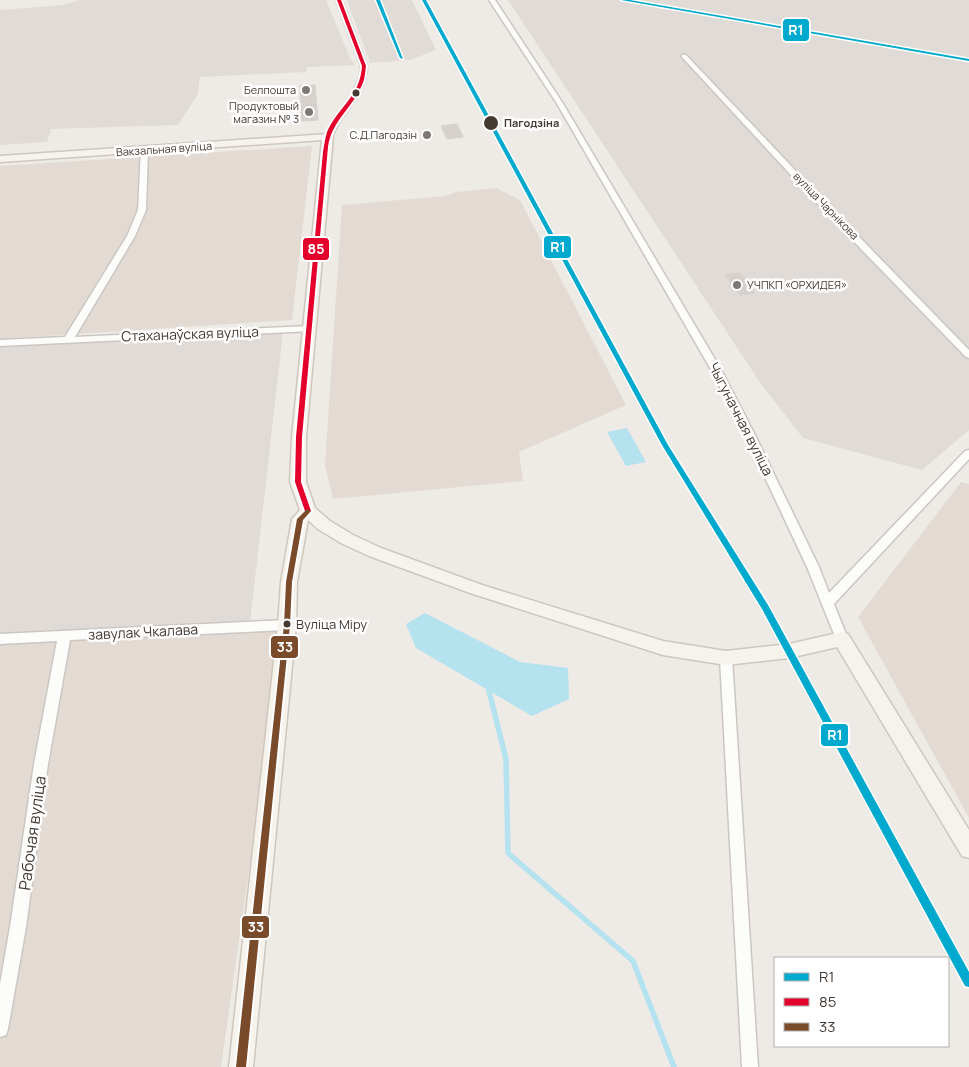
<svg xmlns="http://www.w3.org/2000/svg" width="969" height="1067" viewBox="0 0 969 1067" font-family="Manrope,sans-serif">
  <rect width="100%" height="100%" fill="#eeeae6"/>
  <path fill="#e3dbd3" d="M312,146l-20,174 -292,19v-173z
    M496,188l24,12 106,205 -107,47 4,29 -190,18 -8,-34 17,-260 104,-9 10,-4z
    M961,482l8,2v334l-111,-201z
    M283,630l-62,437h-221v-428z"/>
  <path fill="#e1dbd7" d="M79,0h247l24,58 5,7 -48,2 -1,5 -106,5 -2,17 -20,31 -127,4 -4,13 -47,3v-135l63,-5z
    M347,0h65l24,50 -26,10 -40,3z
    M508,0h461v430l-47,40 -119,-32 -42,-54z
    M283,332l-33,291 -250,12v-288z"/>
  <path fill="#b4e2ef" d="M627,428l19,34 -20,4 -19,-34z
    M425,613l95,49 48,6 1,31 -37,17 -116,-68 -10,-24z"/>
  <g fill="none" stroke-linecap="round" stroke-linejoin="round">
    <path stroke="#b4e2ef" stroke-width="5.5" d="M488,687l18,72 2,94 125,108 41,106"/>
  </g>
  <path fill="#d6d1cd" stroke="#d6d1cc" d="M315,85l3,35 -17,1 -1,-35z
    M457,124l6,13 -16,2 -6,-13z
    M740,273l14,20 -14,2 -15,-20z"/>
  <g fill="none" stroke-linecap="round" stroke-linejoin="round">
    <defs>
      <path id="street" d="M336,0h6l25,66c-1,23 -15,37 -27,55 -4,6 -6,12 -9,18h-3l-4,-2 10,-18 18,-24 8,-19 1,-10z
        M489,0h6l67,102 157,264 36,69 64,132 10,26 136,-142 4,-1v9l-135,145 14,35 -2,3h-8l-2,-3 -29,-72 -62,-132 -36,-69 -153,-264z
        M682,55h4l146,154 137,141v8l-3,-1 -140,-144 -144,-156z
        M141,149l7,2 -2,59 -11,26 -60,101 235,-11 5,3 -2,2 -313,15v-6l65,-3 62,-101 11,-26z
        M287,620l4,2 2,3 -2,3 -4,2 -217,10 -22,124 -22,163 -18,102 -2,6 -6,2v-53l10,-57 24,-163 23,-123 -57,3v-10z
        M726,653l4,2 2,3 26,409h-16l-22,-409 2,-3z"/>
      <path id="secondary" d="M328,134l5,3 -27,300v45l9,26 15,13 23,14 28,13 101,37 181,56 63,10 63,-7 53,-12 6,2 121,196v28l-7,-2 -125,-209 -48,11 -63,7 -63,-10 -193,-62 -101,-37 -28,-13 -23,-14 -10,-9 -11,62 -1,43 -43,442h-24l49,-442 3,-43 11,-63 8,-9 -10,-28 2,-45 30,-297 -322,22v-6z"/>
    </defs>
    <use href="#street" stroke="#cbc6c2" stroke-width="3"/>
    <use href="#secondary" stroke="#cfc7be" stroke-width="3"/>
    <use href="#street" fill="#fcfcfb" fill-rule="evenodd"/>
    <use href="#secondary" fill="#f6f2ec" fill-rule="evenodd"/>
    <defs>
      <path id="bus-1" d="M337,0h4l25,66c-1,7 -1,13 -4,19 -10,24 -30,35 -34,62l-26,290 -1,45 10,29 -3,2 -3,-2 -10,-29 1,-45 27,-285c1,-6 2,-13 4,-20 11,-25 33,-35 35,-66z"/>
      <path id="bus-2" d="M308,509l3,2 -8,9 -11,62 -2,43 -44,442h-10l48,-442 2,-43 11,-63 9,-9z"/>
    </defs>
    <use href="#bus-1" stroke="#fff" stroke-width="4"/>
    <use href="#bus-2" stroke="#fff" stroke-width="4"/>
    <use href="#bus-1" fill="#e4002b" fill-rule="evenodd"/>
    <use href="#bus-2" fill="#7a4b2a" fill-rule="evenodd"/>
    <defs>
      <path id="rail-1" d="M376,0h4l23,59 -3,-1z
        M422,0h4l242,445 100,160 201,367v15l-4,-1 -203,-377 -100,-164z
        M621,0h9l339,59v2z"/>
    </defs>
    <use href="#rail-1" stroke="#fff" stroke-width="3"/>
    <use href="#rail-1" fill="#00a9ce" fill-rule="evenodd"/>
  </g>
  <g fill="#807872" stroke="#fff" stroke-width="2">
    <circle cx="306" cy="90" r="5"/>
    <circle cx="309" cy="112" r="5"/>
    <circle cx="427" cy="135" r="5"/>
    <circle cx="737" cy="285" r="5"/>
  </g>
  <g fill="#443a33" stroke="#fff" stroke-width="2">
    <circle cx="356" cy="93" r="4.5"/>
    <circle cx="491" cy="123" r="8"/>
    <circle cx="287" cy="624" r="4.5"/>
  </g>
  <g text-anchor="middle" stroke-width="5" stroke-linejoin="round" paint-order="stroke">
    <g font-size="11" fill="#443a33" stroke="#fff" text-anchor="end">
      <text x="296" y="94">Белпошта</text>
      <text x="299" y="110">Продуктовый<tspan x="299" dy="13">магазин № 3</tspan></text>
      <text x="417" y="139">С.Д.Пагодзін</text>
      <text x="747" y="289" text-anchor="start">УЧПКП «ОРХИДЕЯ»</text>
    </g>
    <g font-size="11" font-weight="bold" fill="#443a33" stroke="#fff" text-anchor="start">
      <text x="504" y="127">Пагодзіна</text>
    </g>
    <g font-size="11" fill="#443a33" stroke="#fff">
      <text transform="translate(164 149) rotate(-4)" y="4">Вакзальная вуліца</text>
      <text transform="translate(826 206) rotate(46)" y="4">вуліца Чарнікова</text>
    </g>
    <g font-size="13" fill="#443a33" stroke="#fff" text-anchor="start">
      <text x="296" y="629">Вуліца Міру</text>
    </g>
    <g font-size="14" fill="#443a33" stroke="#fff">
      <text transform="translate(190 334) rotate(-2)" y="5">Стаханаўская вуліца</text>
      <text transform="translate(741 419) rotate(63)" y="5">Чыгуначная вуліца</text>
      <text transform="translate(143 632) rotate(-3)" y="5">завулак Чкалава</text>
    </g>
    <g font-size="16" fill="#443a33" stroke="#fff">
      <text transform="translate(32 833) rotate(-82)" y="6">Рабочая вуліца</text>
    </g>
  </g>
  <g stroke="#fff" stroke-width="2">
    <rect x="782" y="18" width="28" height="24" rx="5" fill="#00a9ce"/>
    <rect x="543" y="235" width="29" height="24" rx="5" fill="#00a9ce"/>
    <rect x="302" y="237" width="28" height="24" rx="5" fill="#e4002b"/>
    <rect x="270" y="635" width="29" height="24" rx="5" fill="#7a4b2a"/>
    <rect x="820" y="723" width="29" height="24" rx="5" fill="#00a9ce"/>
    <rect x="241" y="915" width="29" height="24" rx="5" fill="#7a4b2a"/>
  </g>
  <g font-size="14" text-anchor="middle" font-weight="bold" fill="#fff">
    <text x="796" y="35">R1</text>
    <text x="558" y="252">R1</text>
    <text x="316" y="254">85</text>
    <text x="285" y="652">33</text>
    <text x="835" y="740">R1</text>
    <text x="256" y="932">33</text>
  </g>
  <rect x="774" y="957" width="175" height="90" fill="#ffffff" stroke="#b4b0ad"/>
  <rect x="784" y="973" width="25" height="8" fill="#00a9ce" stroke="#b4b0ad"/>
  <text x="819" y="982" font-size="15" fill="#443a33">R1</text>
  <rect x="784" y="998" width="25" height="8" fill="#e4002b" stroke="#b4b0ad"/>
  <text x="819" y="1007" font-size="15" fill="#443a33">85</text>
  <rect x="784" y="1023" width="25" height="8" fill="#7a4b2a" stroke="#b4b0ad"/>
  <text x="819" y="1032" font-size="15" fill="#443a33">33</text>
</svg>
